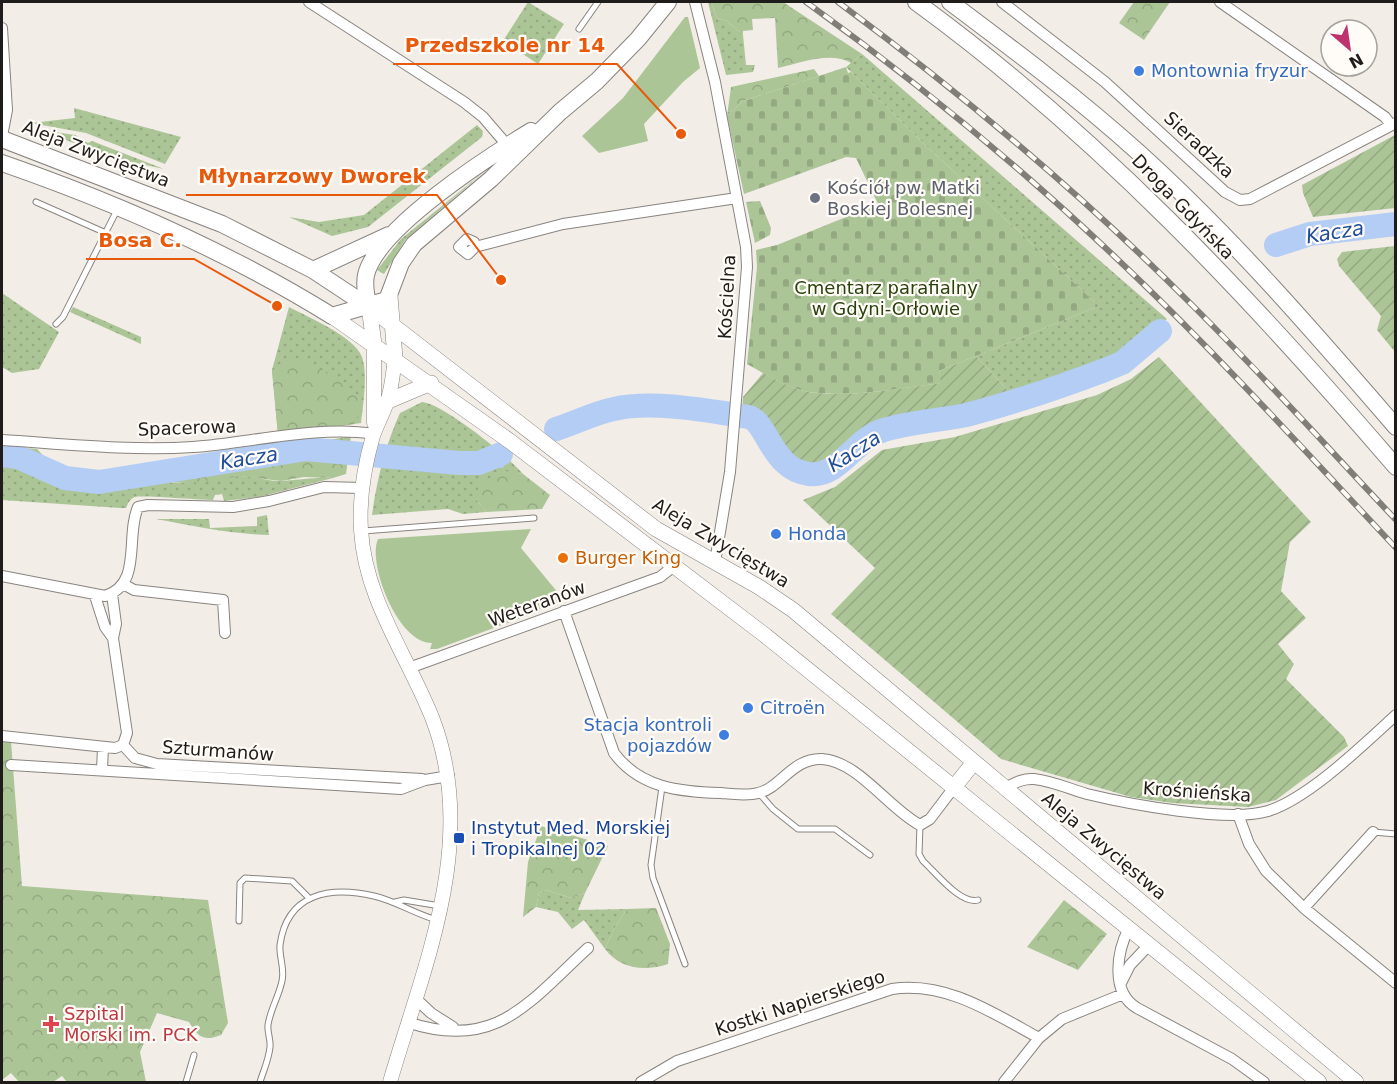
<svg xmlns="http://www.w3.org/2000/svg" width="1397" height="1084" viewBox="0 0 1397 1084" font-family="'DejaVu Sans',sans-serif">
  <defs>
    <pattern id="grass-dots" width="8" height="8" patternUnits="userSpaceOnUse" patternTransform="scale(1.5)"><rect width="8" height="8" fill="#acc597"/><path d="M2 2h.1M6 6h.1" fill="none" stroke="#94a982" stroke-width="1.8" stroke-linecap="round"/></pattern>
    <pattern id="forest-crowns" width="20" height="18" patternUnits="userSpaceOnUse" patternTransform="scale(1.5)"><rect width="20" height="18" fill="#acc597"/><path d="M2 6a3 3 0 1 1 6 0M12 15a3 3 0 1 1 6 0" fill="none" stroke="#94a982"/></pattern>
    <pattern id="cemetery-stones" width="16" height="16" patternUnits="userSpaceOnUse" patternTransform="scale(1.5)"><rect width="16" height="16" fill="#acc597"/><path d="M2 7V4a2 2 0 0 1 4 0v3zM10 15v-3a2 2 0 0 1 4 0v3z" fill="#94a982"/></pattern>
    <pattern id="garden-furrows" width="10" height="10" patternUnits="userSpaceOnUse" patternTransform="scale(1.5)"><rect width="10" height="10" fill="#acc597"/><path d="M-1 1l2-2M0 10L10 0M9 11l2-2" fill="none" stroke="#94a982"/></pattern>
  </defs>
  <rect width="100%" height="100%" fill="#f2ede7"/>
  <path fill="url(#grass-dots)" d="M528,2l36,22 -26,40 -35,-23z
    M708,2h3l6,16 10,3 16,14 3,30h9l-2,7 -27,3z
    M862,54l305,265 -51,44 -104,32 -36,-39 123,-50 -177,-164 -76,-75z
    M74,108l107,29 -16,27 -79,-31 -55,-10 44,-5z
    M477,125l6,6 -1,6 -114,90 -36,9 -43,-19 30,5 45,-7z
    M40,130l35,5 13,8 4,-2 72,28 -51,-11z
    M484,172l-78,67 -22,35 -7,-4 24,-31z
    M2,293l57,39 -20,37 -27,4 -10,-6z
    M73,307l68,30v7l-71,-32z
    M289,307c19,10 66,30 73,50 6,16 1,49 -1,66l-83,12 -6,-65z
    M422,402c22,2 87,55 101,72l-8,-1 -39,26 10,13 -23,2 -15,-5 -76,6c5,-36 13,-69 28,-102z
    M2,446l35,3 17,18 -52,-15z
    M2,459l59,26 49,2 19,-2 22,-8c30,14 59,-2 90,-1 14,0 28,6 41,5 18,-1 33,-4 51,-3l-74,19 -35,4 -2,-7 -7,1 -2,5c-13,0 -72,-5 -78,-3 -5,2 -7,6 -9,11h-6l-118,-8z
    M267,515l2,20c-38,-1 -76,-9 -113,-16h53l1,9 47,-2v-9z
    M546,890l25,8 14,-5 -7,17 49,-1 -13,20 -9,20 -21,-29 -12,9 -14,-17 -22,-5 3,-14z"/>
  <path fill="url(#forest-crowns)" d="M711,2h72l79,52 -11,9c-20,-12 -51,0 -73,5l-3,-50 -23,1 1,11 -10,1v4l-16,-14 -10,-3z
    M1134,2h36l-26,38 -25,-17z
    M814,69l5,7 -76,25 -16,15 4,-29z
    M300,360c18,7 58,24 60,46 1,6 -3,12 -6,18l-76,11 -6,-64 10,-8z
    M351,436l-5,38 -13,4 -29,-1 -23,4 -40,-5 -50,7 -28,-1 -12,-5 1,-7 13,-6 54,-4z
    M505,471l18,3 27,21 -8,14 -56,3 -10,-13 4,-16z
    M2,740l9,1 11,145 186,14 20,123 -7,12c-17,7 -23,2 -32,-13l-32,-9 -17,39 6,30h-79l-5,-6 -9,6h-34l-8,-9 -9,7z
    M541,826l67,20 -23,47 -14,5 -25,-8 -7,3 -3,14 -13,10 5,-55z
    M1064,900l43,34 -29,36 -51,-23z
    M656,908l14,36 -2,20c-23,8 -48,5 -63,-15l9,-20 13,-20z"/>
  <path fill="url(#cemetery-stones)" d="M846,67l2,6 3,-1 71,70 177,164 -160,65 3,12c-40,5 -107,18 -145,6 -17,-5 -34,-16 -50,-25l10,-97 -1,-17 21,-5 101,-41 -22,-46 -10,-1 -102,37 -17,-78 16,-15z
    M760,201l11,27 -1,7 -15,8 -9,-41z"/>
  <path fill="#acc597" d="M685,17h3l12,51 -17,14 -39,42 4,17 -49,12 -17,-17 41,-38z
    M531,529l-10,19 43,52 -24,9v2l-103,38h-7l2,-6c-34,1 -65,-80 -54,-104z"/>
  <path fill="url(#garden-furrows)" d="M1395,135v73l-82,9 -10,-24 -1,-8z
    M1395,246h1l-1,106 -18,-22 4,-14 -42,-50 -2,-7 5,-7z
    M976,356l36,39 -50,14 -82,19 -15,6 -50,38 -20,-6 -19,-14 -14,-32 -8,-6 -12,-2 1,-15 20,-24c11,6 22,12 34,16 37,12 105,-1 144,-6l-2,-12z
    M1159,357l152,165 -21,20 -9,49 25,27 -28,26 16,20 -8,15 58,58 4,9 -72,54 -28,7 -76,-4 -41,-6 -130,-38 -170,-145 44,-46 -72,-68 32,-13 47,-37 73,-13 142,-42 34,-16z"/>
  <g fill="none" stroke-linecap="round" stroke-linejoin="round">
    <path stroke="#b4cdf5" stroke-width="4" d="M486,461l16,5"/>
    <path stroke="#b4cdf5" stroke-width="24" d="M1276,245l34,-11 86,-10
      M556,429c19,-6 38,-16 58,-20 39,-9 95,2 135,8 18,5 23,53 60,57 29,4 47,-35 72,-43 27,-9 57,-10 85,-16 47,-12 94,-28 139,-45l17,-7 38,-32
      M2,455l16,2 47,21 34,4 207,-33 153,14h20l22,-9"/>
    <defs>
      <path id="service" d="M579,29l19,-27
        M36,202l70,31
        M56,324l7,-7 54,-107
        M363,531l171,-13
        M662,787l-11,78 2,13 32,86
        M759,793l14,16 25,20h37l35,26
        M920,825l-1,29 4,7c13,12 38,44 55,39
        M1373,832l23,2
        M395,902l9,-2 36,6
        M239,921l1,-38 5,-5 47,3 17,17
        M186,1082l8,-27
        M260,1082c3,-10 9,-23 10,-35 1,-7 -3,-15 -2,-22 2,-15 11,-29 14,-44 3,-12 -3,-24 -2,-36 7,-52 50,-59 94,-49 22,5 41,18 63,24"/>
      <path id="minor" d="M309,2l155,100 19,15 24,28
        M695,2l20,80 31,165 1,20 -17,205 -15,90
        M1002,2l103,80 120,110 15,8 10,-1 146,-76
        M1220,2l165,115 6,8
        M2,28l5,82 -5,26
        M475,247l-1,-5 -7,-3 -8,8 9,7 7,-7 88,-23 174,-26
        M2,440c63,4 128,11 191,7 57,-4 125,-22 181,-13
        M2,576l103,20c38,-12 20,-59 33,-89l10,-2 85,2 36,-6 55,-14 38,1
        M125,585l9,5 89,10 2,33
        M112,594l4,30 -3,14 14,95 -4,12
        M95,596l10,31 8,11
        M564,611l50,142c26,35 66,39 107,40 11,1 26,3 37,0 23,-5 34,-35 64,-34 36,2 67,50 98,66l10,-6 25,-33
        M409,668l251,-91 14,-11
        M2,736l113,12 8,-3
        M123,745l12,13 22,6 265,15
        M11,765l390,24 24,-9 24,-4
        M102,770l1,-23
        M1005,788c10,-5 18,-10 29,-9 18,2 36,10 53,15 41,10 142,29 181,17 41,-13 95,-66 128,-96
        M1238,814l11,30 17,27 38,37 92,75
        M1304,908l69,-76
        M1129,928c-12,23 -19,64 8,80l95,51 32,23
        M1121,983l9,-18 19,-20
        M415,998l16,15 22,14
        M407,1022c89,30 122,-20 181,-74
        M641,1082l36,-21 215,-72c54,-8 101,24 147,49
        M1004,1082l35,-44 23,-19 61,-25"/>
      <path id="tertiary" d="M374,344v79
        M390,1082c34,-117 89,-240 43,-362 -25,-64 -68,-120 -72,-190 -2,-32 3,-63 12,-94 4,-12 10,-22 14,-34 5,-14 6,-29 8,-44"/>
      <path id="secondary" d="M390,296l5,62
        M369,307l287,222 103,58 34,23 563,472
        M369,307l5,37
        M332,316l179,126 255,194 553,446
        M388,401l43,-18
        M955,786l19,-24"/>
      <path id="primary" d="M916,2c181,132 334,295 480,465
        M950,2c64,48 128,96 188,150 93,84 176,180 258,275
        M2,139l220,85 91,46 56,37
        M2,163c115,40 227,89 330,153l55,-16 14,-37 13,-19 77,-65 69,-67 37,-31 41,-42 30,-37
        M313,270l76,-35
        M369,307c-3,-11 -5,-22 -3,-32 11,-47 124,-119 165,-144"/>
    </defs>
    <use href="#service" stroke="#89847f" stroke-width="7"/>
    <use href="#minor" stroke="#89847f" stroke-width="12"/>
    <use href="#tertiary" stroke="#89847f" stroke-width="15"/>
    <use href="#secondary" stroke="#89847f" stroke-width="16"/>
    <use href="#primary" stroke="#89847f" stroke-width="18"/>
    <use href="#service" stroke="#fff" stroke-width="5"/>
    <use href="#minor" stroke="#fff" stroke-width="10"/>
    <use href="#tertiary" stroke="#fff" stroke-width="14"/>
    <use href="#secondary" stroke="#fff" stroke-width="15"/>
    <use href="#primary" stroke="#fff" stroke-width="16"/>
    <defs>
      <path id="rail" d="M806,2c107,77 210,161 307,253 99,93 190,194 283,293
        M838,2c123,91 240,189 348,297 72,71 140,147 210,221"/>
    </defs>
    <use href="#rail" stroke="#817e7a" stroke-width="6"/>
    <use href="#rail" stroke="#fffbf6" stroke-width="4" stroke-dasharray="11" stroke-linecap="butt"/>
  </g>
  <g fill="#3f7fe0" stroke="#fffbf6" stroke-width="2">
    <circle cx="1139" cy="71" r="6"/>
    <circle cx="776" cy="534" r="6"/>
    <circle cx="748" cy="708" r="6"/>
    <circle cx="724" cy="735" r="6"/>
  </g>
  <circle fill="#6b7280" stroke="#fffbf6" stroke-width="2" cx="815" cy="198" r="6"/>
  <circle fill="#e8710a" stroke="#fffbf6" stroke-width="2" cx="563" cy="558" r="6"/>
  <rect fill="#1a4fb4" stroke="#fffbf6" stroke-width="2" x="453" y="832" width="12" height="12" rx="3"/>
  <path fill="#e0444e" stroke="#fffbf6" stroke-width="2" d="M48 1015h6v6h6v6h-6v6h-6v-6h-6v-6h6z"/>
  <g text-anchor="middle" stroke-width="4.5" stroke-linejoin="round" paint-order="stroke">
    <g font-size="18" fill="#366cbe" stroke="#fffbf6" text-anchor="start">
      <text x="1151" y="77">Montownia fryzur</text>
      <text x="788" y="540">Honda</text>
      <text x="760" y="714">Citroën</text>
      <text x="712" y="731" text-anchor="end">Stacja kontroli<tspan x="712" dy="21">pojazdów</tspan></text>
    </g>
    <g font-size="18" fill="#1f1d1b" stroke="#fffbf6">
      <text transform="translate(1199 145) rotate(43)" y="6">Sieradzka</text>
      <text transform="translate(96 154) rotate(21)" y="6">Aleja Zwycięstwa</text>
      <text transform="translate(1183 207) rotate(46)" y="6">Droga Gdyńska</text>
      <text transform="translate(727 297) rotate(-87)" y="6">Kościelna</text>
      <text transform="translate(187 428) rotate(-2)" y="6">Spacerowa</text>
      <text transform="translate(721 543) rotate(31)" y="6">Aleja Zwycięstwa</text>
      <text transform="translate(537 604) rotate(-20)" y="6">Weteranów</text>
      <text transform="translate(218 751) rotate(4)" y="6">Szturmanów</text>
      <text transform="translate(1197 792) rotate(4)" y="6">Krośnieńska</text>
      <text transform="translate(1104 846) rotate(40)" y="6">Aleja Zwycięstwa</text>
      <text transform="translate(800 1003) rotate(-18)" y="6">Kostki Napierskiego</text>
    </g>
    <g font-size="18" fill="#5b616d" stroke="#fffbf6" text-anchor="start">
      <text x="827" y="194">Kościół pw. Matki<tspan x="827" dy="21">Boskiej Bolesnej</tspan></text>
    </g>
    <g font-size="18" fill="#2a420e" stroke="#fffbf6">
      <text x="886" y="294">Cmentarz parafialny<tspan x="886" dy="21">w Gdyni-Orłowie</tspan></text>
    </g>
    <g font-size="18" fill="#c56008" stroke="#fffbf6" text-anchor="start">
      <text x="575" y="564">Burger King</text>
    </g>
    <g font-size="18" fill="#164399" stroke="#fffbf6" text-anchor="start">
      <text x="471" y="834">Instytut Med. Morskiej<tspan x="471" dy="21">i Tropikalnej 02</tspan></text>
    </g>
    <g font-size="18" fill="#be3a42" stroke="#fffbf6" text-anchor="start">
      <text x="64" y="1020">Szpital<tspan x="64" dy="21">Morski im. PCK</tspan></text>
    </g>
    <g font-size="20" font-style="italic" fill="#1f4d9a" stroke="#fffbf6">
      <text transform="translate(1335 232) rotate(-9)" y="7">Kacza</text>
      <text transform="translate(854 451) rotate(-33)" y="7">Kacza</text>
      <text transform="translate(249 458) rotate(-9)" y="7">Kacza</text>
    </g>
  </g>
  <path fill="none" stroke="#e8590c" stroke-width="2" d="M681 134L617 64H393M501 280L437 195H186M277 306L194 259H86"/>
  <g fill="#e8590c" stroke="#fffbf6" stroke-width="2">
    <circle cx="681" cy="134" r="6"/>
    <circle cx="501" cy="280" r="6"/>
    <circle cx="277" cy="306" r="6"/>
  </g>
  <g font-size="20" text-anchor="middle" font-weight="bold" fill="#e8590c" stroke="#fffbf6" stroke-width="4.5" stroke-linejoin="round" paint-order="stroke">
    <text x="505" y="52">Przedszkole nr 14</text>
    <text x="312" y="183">Młynarzowy Dworek</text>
    <text x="140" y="247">Bosa C.</text>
  </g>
  <rect width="1397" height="1084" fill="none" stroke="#1f1d1b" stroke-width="6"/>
  <g transform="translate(1349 48) rotate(151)"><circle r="28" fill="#fffbf6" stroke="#a5a29e" stroke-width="1.5"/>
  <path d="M0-4.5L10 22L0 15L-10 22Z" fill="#bc336e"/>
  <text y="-9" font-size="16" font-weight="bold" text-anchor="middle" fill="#1f1d1b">N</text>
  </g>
</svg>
